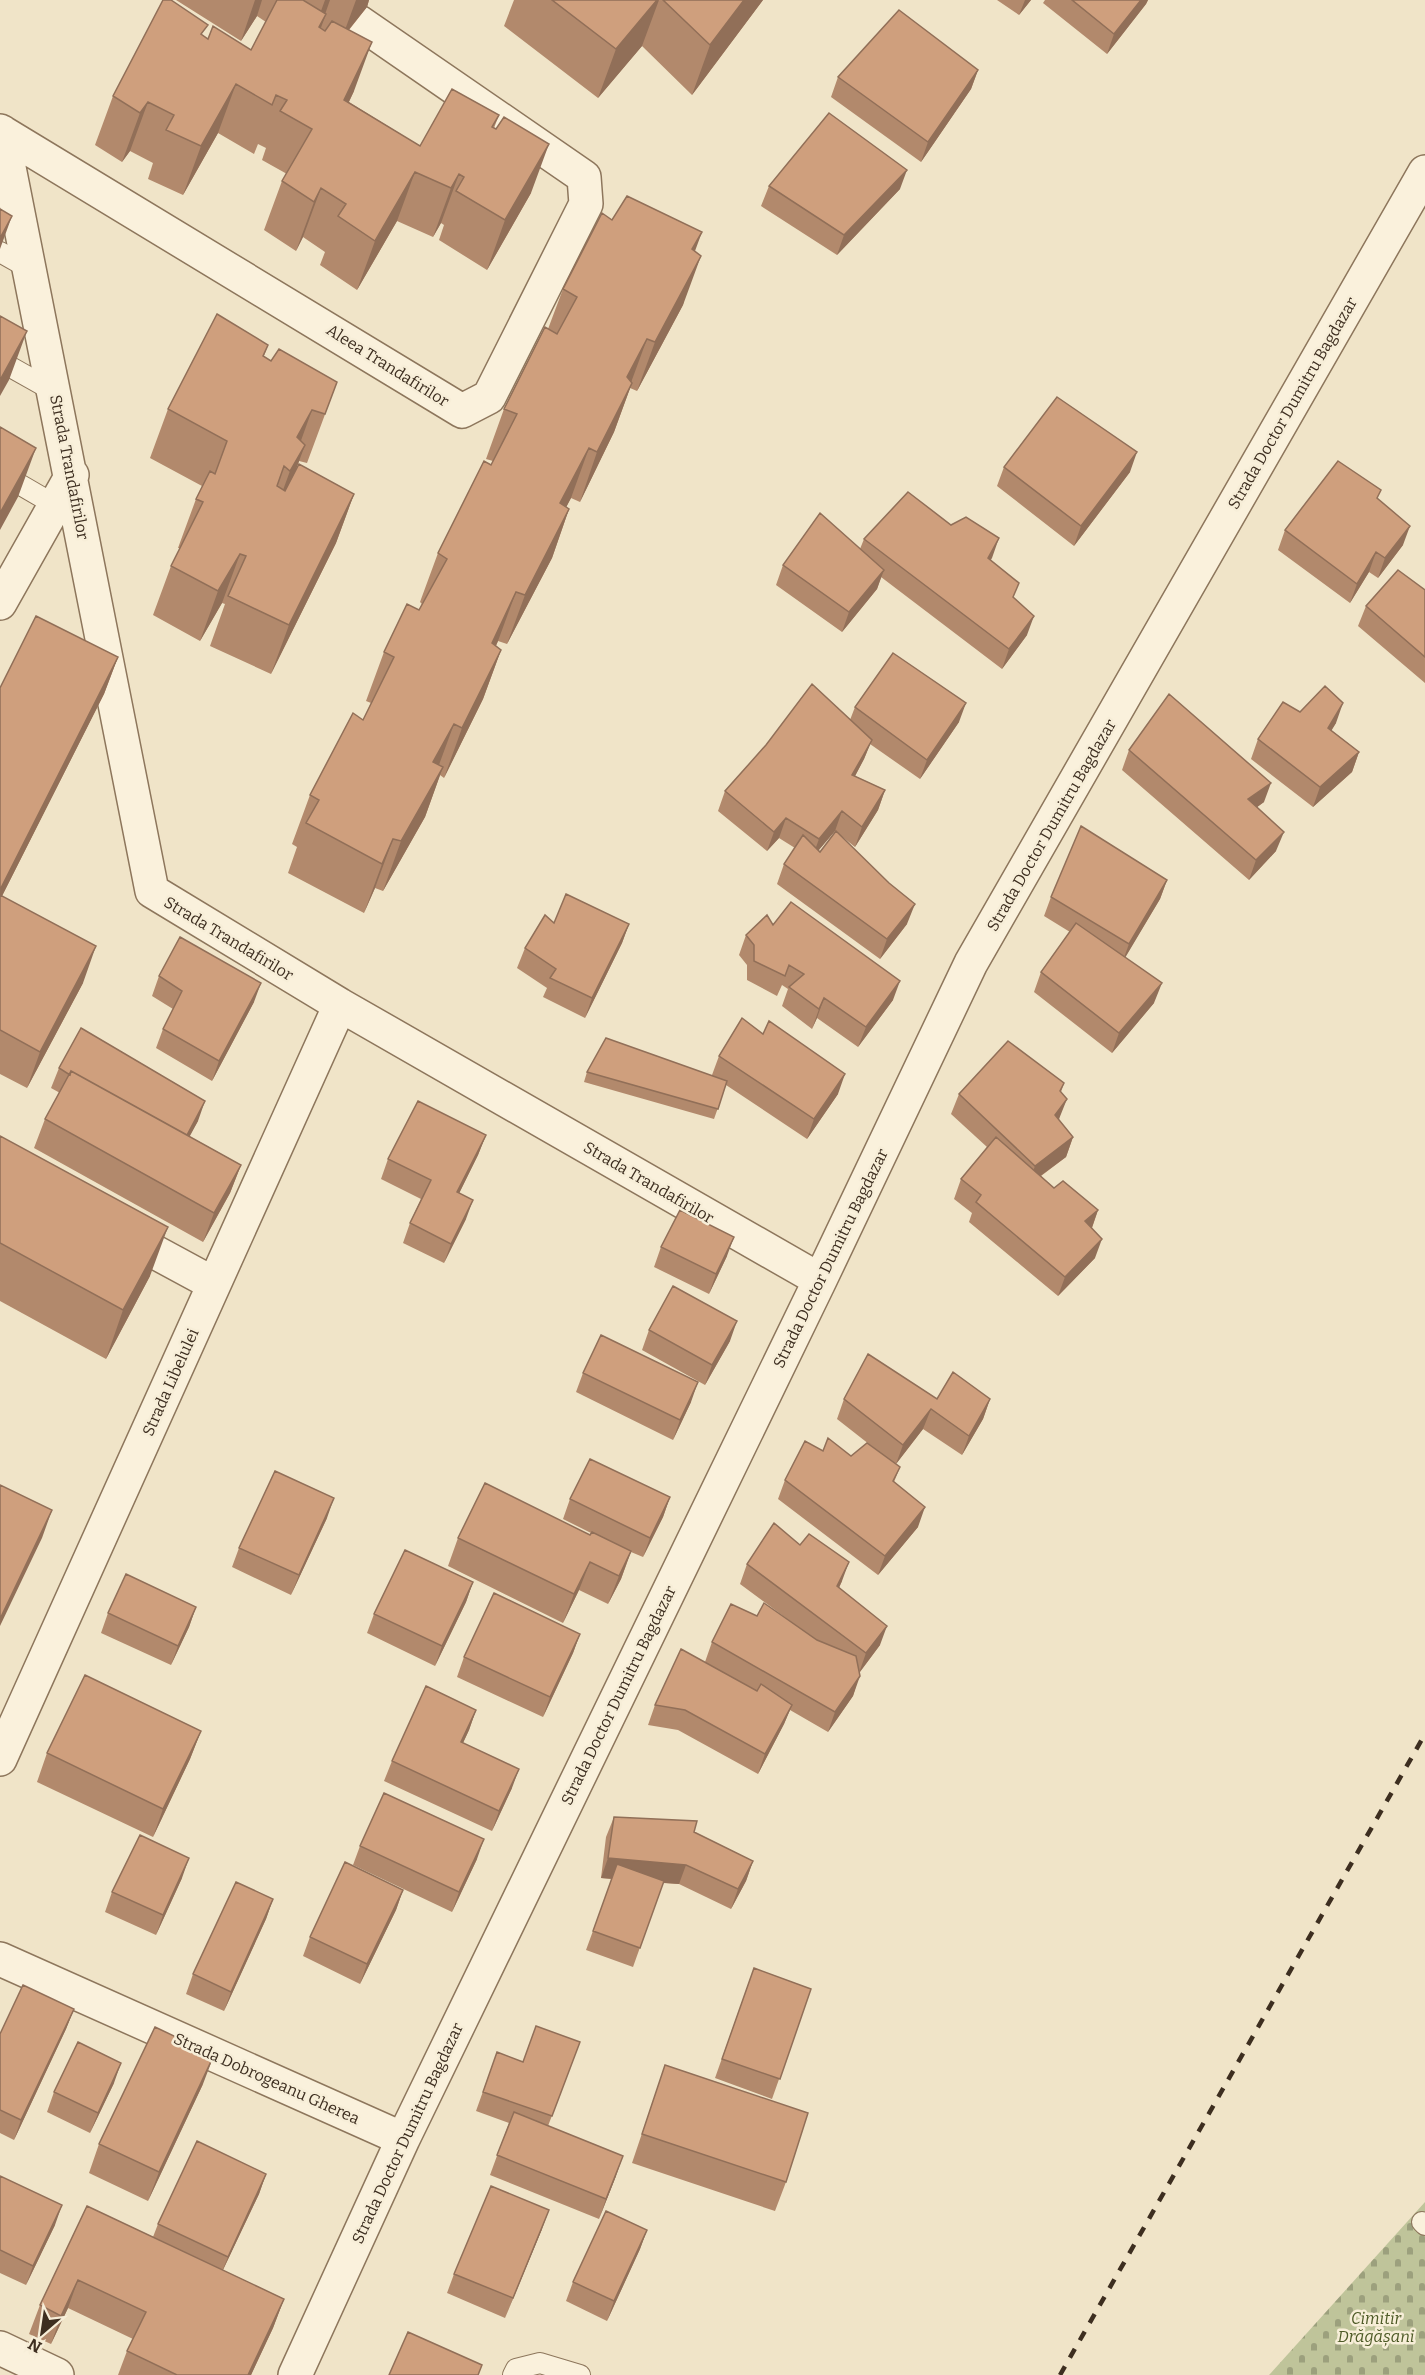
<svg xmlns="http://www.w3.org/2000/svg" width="1425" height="2375" viewBox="0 0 1425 2375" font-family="Bitter,serif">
  <defs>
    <pattern id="cemetery-stones" width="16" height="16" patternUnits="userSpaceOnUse" patternTransform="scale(1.5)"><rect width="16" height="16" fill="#bfc49a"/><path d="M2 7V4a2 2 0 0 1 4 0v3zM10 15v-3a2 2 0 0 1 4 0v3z" fill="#9ca07d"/></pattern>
  </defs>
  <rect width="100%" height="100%" fill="#f0e4c8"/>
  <path fill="url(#cemetery-stones)" d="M1425,2202v173h-156z"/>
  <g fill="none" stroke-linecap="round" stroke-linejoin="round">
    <defs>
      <path id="service" d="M0,252l30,17
        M0,361l55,31
        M0,473l55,32
        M1422,2222l3,3
        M513,2375l3,-6 24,-6 40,12"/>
      <path id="minor" d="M0,131l462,280 27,-14 97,-193 -2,-27 -225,-155
        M2,132l150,759 188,114 480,275
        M0,603l72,-128
        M118,1232l96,52
        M0,1759l340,-754
        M0,1959l403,180
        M0,2348l57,27
        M295,2375l108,-236 417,-859 151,-317 454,-791"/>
    </defs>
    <use href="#service" stroke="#8d765c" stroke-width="22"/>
    <use href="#minor" stroke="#8d765c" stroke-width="36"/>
    <use href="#service" stroke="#faf1dc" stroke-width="20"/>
    <use href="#minor" stroke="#faf1dc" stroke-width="33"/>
    <path stroke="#3d2e20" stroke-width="4.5" stroke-dasharray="10 10" stroke-linecap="butt" d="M1060,2375l365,-641"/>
  </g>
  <path fill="#b2896c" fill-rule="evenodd" d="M176,0h193l-2,7 -18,23 5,61 -5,11 71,44 79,-31 -5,13 37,65 -44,77 -48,-30 5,-15 -3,-2 -8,14 -36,-16 -40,69 -37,-25 5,-13 -22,-15 -7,14 -32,-21 18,-49 5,-7 -25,-14 4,-12 -8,-4 -4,10 -36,-21 -35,62 -35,-16 5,-16 -23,-12 -8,11 -27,-17 18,-49 91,-60 4,3 43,11 15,-28 -9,-6 -16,25z
    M514,0h249l-71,95 -50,-49 -44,52 -94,-72z
    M997,0h34l-12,15z
    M1045,0h103l-2,4 -39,50 -64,-51z
    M978,70l-7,19 -50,73 -90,-65 7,-20z
    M769,186l131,3 -63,66 -76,-49z
    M612,220l83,31 -12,54 -46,86 -7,-3 -16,44 -34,70 -9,-4 -5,9 3,2 -17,49 -45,86 -9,-3 -2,5 5,4 -18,49 -39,79 -4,-3 -15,42 -42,74 -8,-3 -11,25 -76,-40 9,-26 -5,-3 18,-49 53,-75 8,-17 -5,-2 18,-49 35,-42 3,-6 -2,-2 18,-49 55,-92 -7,-2 18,-50 44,-80 15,-40z
    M268,345l-4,11 7,5 66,21 -30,81 -8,-2 -5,14 60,19 -18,49 -65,131 -61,-28 15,-42 -3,-1 -22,38 -47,-26 18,-49 9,-18h-2l18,-49 6,-13 -52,-28 18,-49z
    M1004,467l126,5 -56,74 -77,-60z
    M1378,499l25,46 -25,33 -9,-6 -19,31 -72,-53 7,-20z
    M864,539l127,21 23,38 13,37 -25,34 -121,-92 -4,12 -35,43 -66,-47 7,-20 77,-16z
    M1425,590v93l-67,-57 8,-20z
    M118,657l-14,37 -102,202 81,87 -56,105 -27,-14v-386z
    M855,707l104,15 -39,57 -50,-35 -6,15 -9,17 30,14 -7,20 -23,37 -15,-12 67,89 -27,35 -103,-75 7,-20 11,-16 -16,-10 -12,13 -49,-40 7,-20 125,-71zM835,831l1,1 -16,20 -2,-1z
    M1300,712l36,11 -5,7 28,22 -7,20 -39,35 -62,-48 7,-20z
    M1129,750l135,52 -7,5 19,44 -27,29 -127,-110z
    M1167,880l-7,19 -35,58 29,46 -42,50 -78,-61 7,-20 29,-40 -26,-16 7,-19z
    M554,923l75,1 -7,19 -37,75 -42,-21 4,-9 -30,-20 8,-20z
    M773,925l120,75 -35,47 -41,-29 -5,11 -30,-23 6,-17 -6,-4 -5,11 -30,-16v-15l-8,-10 7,-20z
    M159,976l95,26 -42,79 -56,-33 7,-19 10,-20 -21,-13z
    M719,1056l119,38 -31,45 -81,-54 -12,34 -130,-37 3,-10 125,3z
    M59,1068l139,53 -9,15 52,29 -11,28 -27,49 -169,-94 11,-29 15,-26 -9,-5z
    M1064,1083l-3,9 -2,28 14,17 -7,20 -25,19 13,12 44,22 -6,18 3,30 -37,38 -89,-74 3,-9 -18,-14 7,-20 26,-32 -36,-33 8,-20z
    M486,1135l-8,20 -19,38 7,26 -22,44 -41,-20 7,-20 11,-24 -40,-20 7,-20z
    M0,1136l150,140 -44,83 -106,-58z
    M661,1247l66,9 -18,38 -55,-27z
    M649,1330l81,11 -25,44 -63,-35z
    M583,1373l108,29 -18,38 -97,-48z
    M844,1399h146l-7,20 -21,36 -39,-26 -27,35 4,3 -6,15 24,45 -40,48 -100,-76 7,-19 38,-29 28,5 37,3 -51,-40z
    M670,1497l-7,20 -20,40 -12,-5 -10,27 -13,25 -29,-14 -16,33 -115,-57 10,-28 132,-3 1,-2 -28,-14 7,-20z
    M327,1518l-36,77 -59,-28 7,-19z
    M747,1564l95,17 -3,7 41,57 -20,27 -7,24 -25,36 -38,-22 -6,14 -26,50 -80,-44 -30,-5 7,-20 50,-43 7,-20 45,-26 33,5 -50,-37z
    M473,1582l-7,20 -31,64 -68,-33 7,-19z
    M196,1607l-7,20 -18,38 -70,-32 7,-20z
    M580,1634l-7,19 -30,64 -86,-40 7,-20z
    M476,1710l-7,20 -6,13 49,45 -20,43 -108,-50 8,-20z
    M201,1731l-11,28 -37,78 -116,-55 10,-29z
    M614,1817l80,15 59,29 -7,20 -15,28 -52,-25 -16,-1 -30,84 -47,-17 26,-71 -11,-1 5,-41z
    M360,1846l117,13 -25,53 -99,-47z
    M182,1878l-26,57 -51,-23 7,-20z
    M403,1890l-7,20 -36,74 -57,-28 7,-19z
    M273,1899l-7,20 -42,92 -38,-17 7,-20z
    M754,1968l57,21 -39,110 -57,-21z
    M74,2009l-8,20 -52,111 -14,-7v-99z
    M580,2042l-32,84 68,50 -17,43 -109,-44 19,-52 -33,-12 21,-59 26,10z
    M665,2065l121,117 -11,29 -143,-48z
    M114,2083l-24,50 -43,-21 7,-20z
    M203,2084l-55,117 -59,-28 10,-29z
    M266,2174l-7,20 -36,76 61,29 -11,29 -22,47h-133l9,-24 6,-12 -65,-31 -17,36 -22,-10 11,-29 47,-99 66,31 5,-13z
    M0,2176l55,49 -29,60 -26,-12z
    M542,2229l-37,89 -58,-25 7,-19z
    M647,2230l-7,19 -33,72 -41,-20 7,-19z"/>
  <path fill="#916f58" d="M255,0h7l-5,16 -16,25z
    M325,0h5l-7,20 3,-6 -18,49 1,-19z
    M356,0h13l-2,7 -25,31z
    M657,0h2l-17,46 -44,52 18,-49z
    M744,0h19l-71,95 18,-50z
    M1025,0h6l-12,15z
    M1141,0h7l-2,4 -39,50 7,-20z
    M372,42l-18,49 -28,58 18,-49z
    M978,70l-7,19 -50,73 7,-20z
    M236,84l-18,49 -35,62 18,-49z
    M148,102l-18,49 -8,11 18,-49z
    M549,144l-18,49 -44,77 18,-50z
    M907,170l-7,19 -63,66 7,-20z
    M415,172l-18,49 -40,69 18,-49z
    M459,174l-18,49 -8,14 18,-49z
    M321,188l-18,49 -7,14 18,-49z
    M12,216l-12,33v-11z
    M702,232l-18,49 8,-32z
    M701,256l-18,49 -46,86 18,-49z
    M27,331l-18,49 -9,16v-16z
    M647,339l-18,49 -2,-11z
    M632,383l-18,49 -34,70 17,-50z
    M312,410l-18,50 3,-23z
    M305,445l-18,49 -15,26 18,-49z
    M36,448l-18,49 -18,33v-17z
    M589,448l-18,50 -28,54 17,-49z
    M1137,452l-7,20 -56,74 7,-20z
    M354,494l-18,49 -65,131 18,-49z
    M569,509l-17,49 -45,86 18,-49z
    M1410,526l-7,19 -25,33 7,-20z
    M999,538l-7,20 -11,19 7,-19z
    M1376,552l-7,20 -19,31 7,-19z
    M240,554l-18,49 -22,38 18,-50z
    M884,570l-7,19 -35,43 7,-20z
    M516,592l-18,49 -24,51 18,-49z
    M1034,616l-7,19 -25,34 7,-20z
    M501,650l-18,49 -39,79 18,-50z
    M118,657l-14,37 -104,206v-10z
    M966,703l-7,19 -39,57 7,-19z
    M1343,703l-7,20 -15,25 7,-20z
    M454,724l-18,49 -3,-11z
    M872,740l-8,19 -19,36 7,-20z
    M1359,752l-7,20 -39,35 7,-20z
    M443,767l-18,50 -42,74 18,-50z
    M1271,783l-7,19 -23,17 7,-20z
    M885,790l-7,20 -23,37 7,-20z
    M842,811l-7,20 -23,27 7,-19z
    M786,818l-7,20 -12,13 7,-19z
    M1284,832l-8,19 -27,29 7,-20z
    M393,839l-18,49 -11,25 18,-49z
    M1167,880l-7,19 -38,64 7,-19z
    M915,904l-8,20 -27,35 7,-20z
    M629,924l-7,19 -37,75 7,-20z
    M96,946l-13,37 -56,105 13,-36z
    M900,981l-7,19 -35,47 8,-20z
    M261,983l-7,19 -42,79 7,-20z
    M1162,983l-8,20 -42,50 7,-20z
    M824,998l-7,20 -5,11 7,-20z
    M845,1074l-7,20 -31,45 7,-20z
    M1067,1099l-8,20 -11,16 7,-20z
    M205,1101l-7,20 -21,39 7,-20z
    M486,1135l-8,20 -28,57 7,-20z
    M1073,1137l-7,20 -38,28 7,-19z
    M241,1165l-11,28 -27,49 11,-29z
    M473,1200l-7,19 -22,44 7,-19z
    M1098,1210l-7,20 -6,-9z
    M168,1227l-18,49 -44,83 17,-49z
    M734,1237l-7,19 -18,38 7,-20z
    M1102,1239l-7,19 -37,38 7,-19z
    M737,1321l-7,20 -25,44 7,-20z
    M698,1382l-7,20 -18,38 7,-20z
    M990,1399l-7,20 -21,36 7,-19z
    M931,1409l-8,20 -27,35 7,-19z
    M670,1497l-7,20 -20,40 7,-19z
    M334,1498l-7,20 -36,77 8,-20z
    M925,1507l-7,20 -40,48 7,-19z
    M52,1510l-10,28 -42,88v-7z
    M631,1551l-10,28 -13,25 11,-28z
    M590,1562l-11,28 -16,33 11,-29z
    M849,1562l-7,19 -12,25 7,-20z
    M473,1582l-7,20 -31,64 7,-20z
    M196,1607l-7,20 -18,38 7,-19z
    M887,1626l-7,19 -21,28 7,-20z
    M580,1634l-7,19 -30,64 7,-20z
    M860,1676l-7,20 -25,36 7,-20z
    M792,1705l-8,19 -26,50 7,-20z
    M476,1710l-7,20 -15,32 7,-20z
    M201,1731l-11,28 -37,78 10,-28z
    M519,1769l-7,19 -20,43 7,-20z
    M484,1839l-7,20 -25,53 7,-20z
    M189,1858l-7,20 -26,57 7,-20z
    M608,1858l78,7 -7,19 -78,-6z
    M753,1861l-7,20 -15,28 7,-20z
    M403,1890l-7,20 -36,74 7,-20z
    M273,1899l-7,20 -42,92 7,-19z
    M74,2009l-8,20 -52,111 7,-20z
    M214,2055l-11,29 -55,117 11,-29z
    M121,2063l-7,20 -24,50 8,-20z
    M623,2156l-7,20 -17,43 7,-20z
    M266,2174l-7,20 -39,82 8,-19z
    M62,2205l-7,20 -29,60 7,-19z
    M549,2210l-7,19 -37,89 8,-20z
    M647,2230l-7,19 -33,72 7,-20z
    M78,2280l-10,28 -17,36 10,-28z
    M284,2299l-11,29 -22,47h-3z"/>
  <path fill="#cf9f7d" stroke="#916f58" stroke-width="1.5" d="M163,0h8l37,25 -7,9 7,5 5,-13 38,24 26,-50h26l23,14 -7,13 6,4 7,-10 40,21 -28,58 76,46 32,-57 47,26 -7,12 4,2 8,-12 45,27 -44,76 -49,-29 8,-14 -5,-3 -8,14 -36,-16 -40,69 -37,-25 8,-12 -25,-16 -7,14 -32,-21 30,-52 -32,-18 7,-11 -11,-5 -4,10 -36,-21 -35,62 -35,-16 8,-15 -26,-13 -8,11 -27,-17z
    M552,0h105l-41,49z
    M663,0h81l-34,45z
    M1072,0h69l-27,34z
    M899,10l79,60 -50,72 -90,-65z
    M829,113l78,57 -63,65 -75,-49z
    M627,196l75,36 -10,17 9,7 -46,86 -8,-3 -20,38 5,6 -35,69 -8,-4 -29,55 9,6 -44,86 -9,-3 -24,51 9,7 -39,78 -8,-4 -21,38 10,5 -42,74 -8,-2 -11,25 -76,-41 13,-23 -9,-5 43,-82 10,7 31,-63 -10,-5 23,-48 12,6 28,-51 -9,-6 46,-92 7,4 26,-51 -13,-5 41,-82 12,7 20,-37 -14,-8 39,-76 10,7z
    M0,209l12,7 -12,22z
    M217,314l51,31 -5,11 8,5 8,-12 58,33 -12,32 -13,-4 -15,27 8,8 -15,26 -6,-5 -7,20 8,5 14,-27 55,30 -65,131 -61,-29 18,-40 -6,-2 -22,37 -47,-25 32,-64 -7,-3 14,-28 5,3 12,-33 -59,-32z
    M0,316l27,15 -27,49z
    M1057,397l80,55 -56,74 -77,-59z
    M0,427l36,21 -36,65z
    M1338,461l43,29 -4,8 33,28 -25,32 -9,-6 -19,32 -72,-54z
    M908,492l43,33 15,-8 33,21 -11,20 31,25 -6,14 21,19 -25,33 -145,-110z
    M820,513l64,57 -35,42 -66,-47z
    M1398,570l27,20v67l-59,-51z
    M36,616l82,41 -118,233v-202z
    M893,653l73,50 -39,57 -72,-53z
    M812,684l60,56 -20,35 33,15 -23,37 -20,-16 -23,28 -33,-21 -12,14 -49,-41 41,-46z
    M1325,686l18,17 -15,25 31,24 -39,35 -62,-48 25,-37 17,10z
    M1169,694l102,89 -23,16 36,33 -28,28 -127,-110z
    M1081,826l86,54 -38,64 -78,-47z
    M836,831l53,52 26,21 -28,35 -103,-75 19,-29 17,17z
    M566,894l63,30 -37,74 -42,-20 6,-9 -31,-21 20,-33 9,8z
    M0,895l96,51 -56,106 -40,-22z
    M791,902l109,79 -34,46 -42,-29 -5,11 -30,-22 15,-13 -15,-9 -4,11 -31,-15v-16l-8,-10 21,-20 6,10z
    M1076,923l86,60 -43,50 -78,-61z
    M180,937l81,46 -42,78 -56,-32 19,-38 -23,-15z
    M742,1018l21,16 6,-13 76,53 -31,45 -95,-63z
    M81,1028l124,73 -18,34 -116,-64 -1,4 -11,-7z
    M606,1038l121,43 -9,28 -131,-37z
    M1008,1041l56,42 -4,8 7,8 -12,16 18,22 -38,29 -76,-72z
    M71,1071l170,94 -27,48 -169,-94z
    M418,1101l68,34 -29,57 16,8 -22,44 -41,-21 21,-43 -43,-21z
    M0,1136l168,91 -45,83 -123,-67z
    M996,1137l58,51 9,-7 35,29 -13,11 17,18 -37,38 -89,-75 5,-7 -20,-16z
    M680,1210l54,27 -18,37 -55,-27z
    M673,1286l64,35 -25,44 -63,-35z
    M601,1335l97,47 -18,38 -97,-47z
    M868,1354l69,45 16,-27 37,27 -21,37 -38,-27 -28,36 -59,-46z
    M828,1438l23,18 16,-13 33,24 -7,14 32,26 -40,49 -100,-76 20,-39 18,10z
    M590,1459l80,38 -20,41 -80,-39z
    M275,1471l59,27 -35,77 -60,-27z
    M485,1483l105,52 2,-3 39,19 -12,25 -29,-14 -16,32 -116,-56z
    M0,1485l52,25 -52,109z
    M774,1523l26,22 9,-11 40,28 -12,24 50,40 -21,27 -119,-89z
    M405,1550l68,32 -31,64 -68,-32z
    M126,1574l70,33 -18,39 -70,-33z
    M494,1593l86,41 -30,63 -86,-40z
    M764,1603l53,37 39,16 4,20 -25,36 -123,-70 19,-38 26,12z
    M681,1649l76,42 4,-7 31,21 -27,49 -80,-44 -30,-5z
    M85,1675l116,56 -38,78 -116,-56z
    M426,1686l50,24 -15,32 58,27 -20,42 -107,-50z
    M384,1793l100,46 -25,53 -99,-46z
    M614,1817l83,4 -3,11 59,29 -15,28 -52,-24 -78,-7z
    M140,1835l49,23 -26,57 -51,-23z
    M345,1862l58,28 -36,74 -57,-27z
    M617,1864l47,17 -24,67 -47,-17z
    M236,1882l37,17 -42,93 -38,-18z
    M754,1968l57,21 -31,90 -58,-20z
    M23,1985l51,24 -53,111 -21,-10v-76z
    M536,2026l44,16 -28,74 -69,-24 14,-40 26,10z
    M155,2027l59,28 -55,117 -60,-28z
    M78,2042l43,21 -23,50 -44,-21z
    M665,2065l143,48 -22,69 -144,-48z
    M514,2112l109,44 -17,43 -109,-44z
    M197,2141l69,33 -38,83 -70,-33z
    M0,2176l62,29 -29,61 -33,-16z
    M491,2186l58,24 -36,88 -59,-24z
    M87,2206l197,93 -36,76h-71l-50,-24 19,-39 -68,-32 -17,36 -21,-11z
    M606,2211l41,19 -33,71 -41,-19z
    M408,2332l74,33 -4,10h-89z"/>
  <g text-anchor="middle" stroke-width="5" stroke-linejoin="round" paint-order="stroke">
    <g font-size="16" fill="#3d2e20" stroke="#f7eed8">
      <text transform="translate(388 365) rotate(32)" y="6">Aleea Trandafirilor</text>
      <text transform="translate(1292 403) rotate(-60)" y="6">Strada Doctor Dumitru Bagdazar</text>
      <text transform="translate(70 467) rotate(79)" y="6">Strada Trandafirilor</text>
      <text transform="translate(1051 825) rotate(-60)" y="6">Strada Doctor Dumitru Bagdazar</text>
      <text transform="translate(229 938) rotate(31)" y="6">Strada Trandafirilor</text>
      <text transform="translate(649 1182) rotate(30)" y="6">Strada Trandafirilor</text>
      <text transform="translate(830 1258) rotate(-64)" y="6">Strada Doctor Dumitru Bagdazar</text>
      <text transform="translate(170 1382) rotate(-66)" y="6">Strada Libelulei</text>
      <text transform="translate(618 1695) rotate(-64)" y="6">Strada Doctor Dumitru Bagdazar</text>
      <text transform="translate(267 2078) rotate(24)" y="6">Strada Dobrogeanu Gherea</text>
      <text transform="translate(407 2133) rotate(-65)" y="6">Strada Doctor Dumitru Bagdazar</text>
    </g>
    <g font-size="16" font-style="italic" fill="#4d5a26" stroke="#f7eed8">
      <text x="1376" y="2324">Cimitir<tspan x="1376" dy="18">Drăgășani</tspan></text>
    </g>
  </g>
  <g transform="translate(42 2333) rotate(209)" stroke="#f7eed8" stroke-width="4.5" paint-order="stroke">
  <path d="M0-4.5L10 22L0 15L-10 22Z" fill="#3d2e20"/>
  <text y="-9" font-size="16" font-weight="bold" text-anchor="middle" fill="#3d2e20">N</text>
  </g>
</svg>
